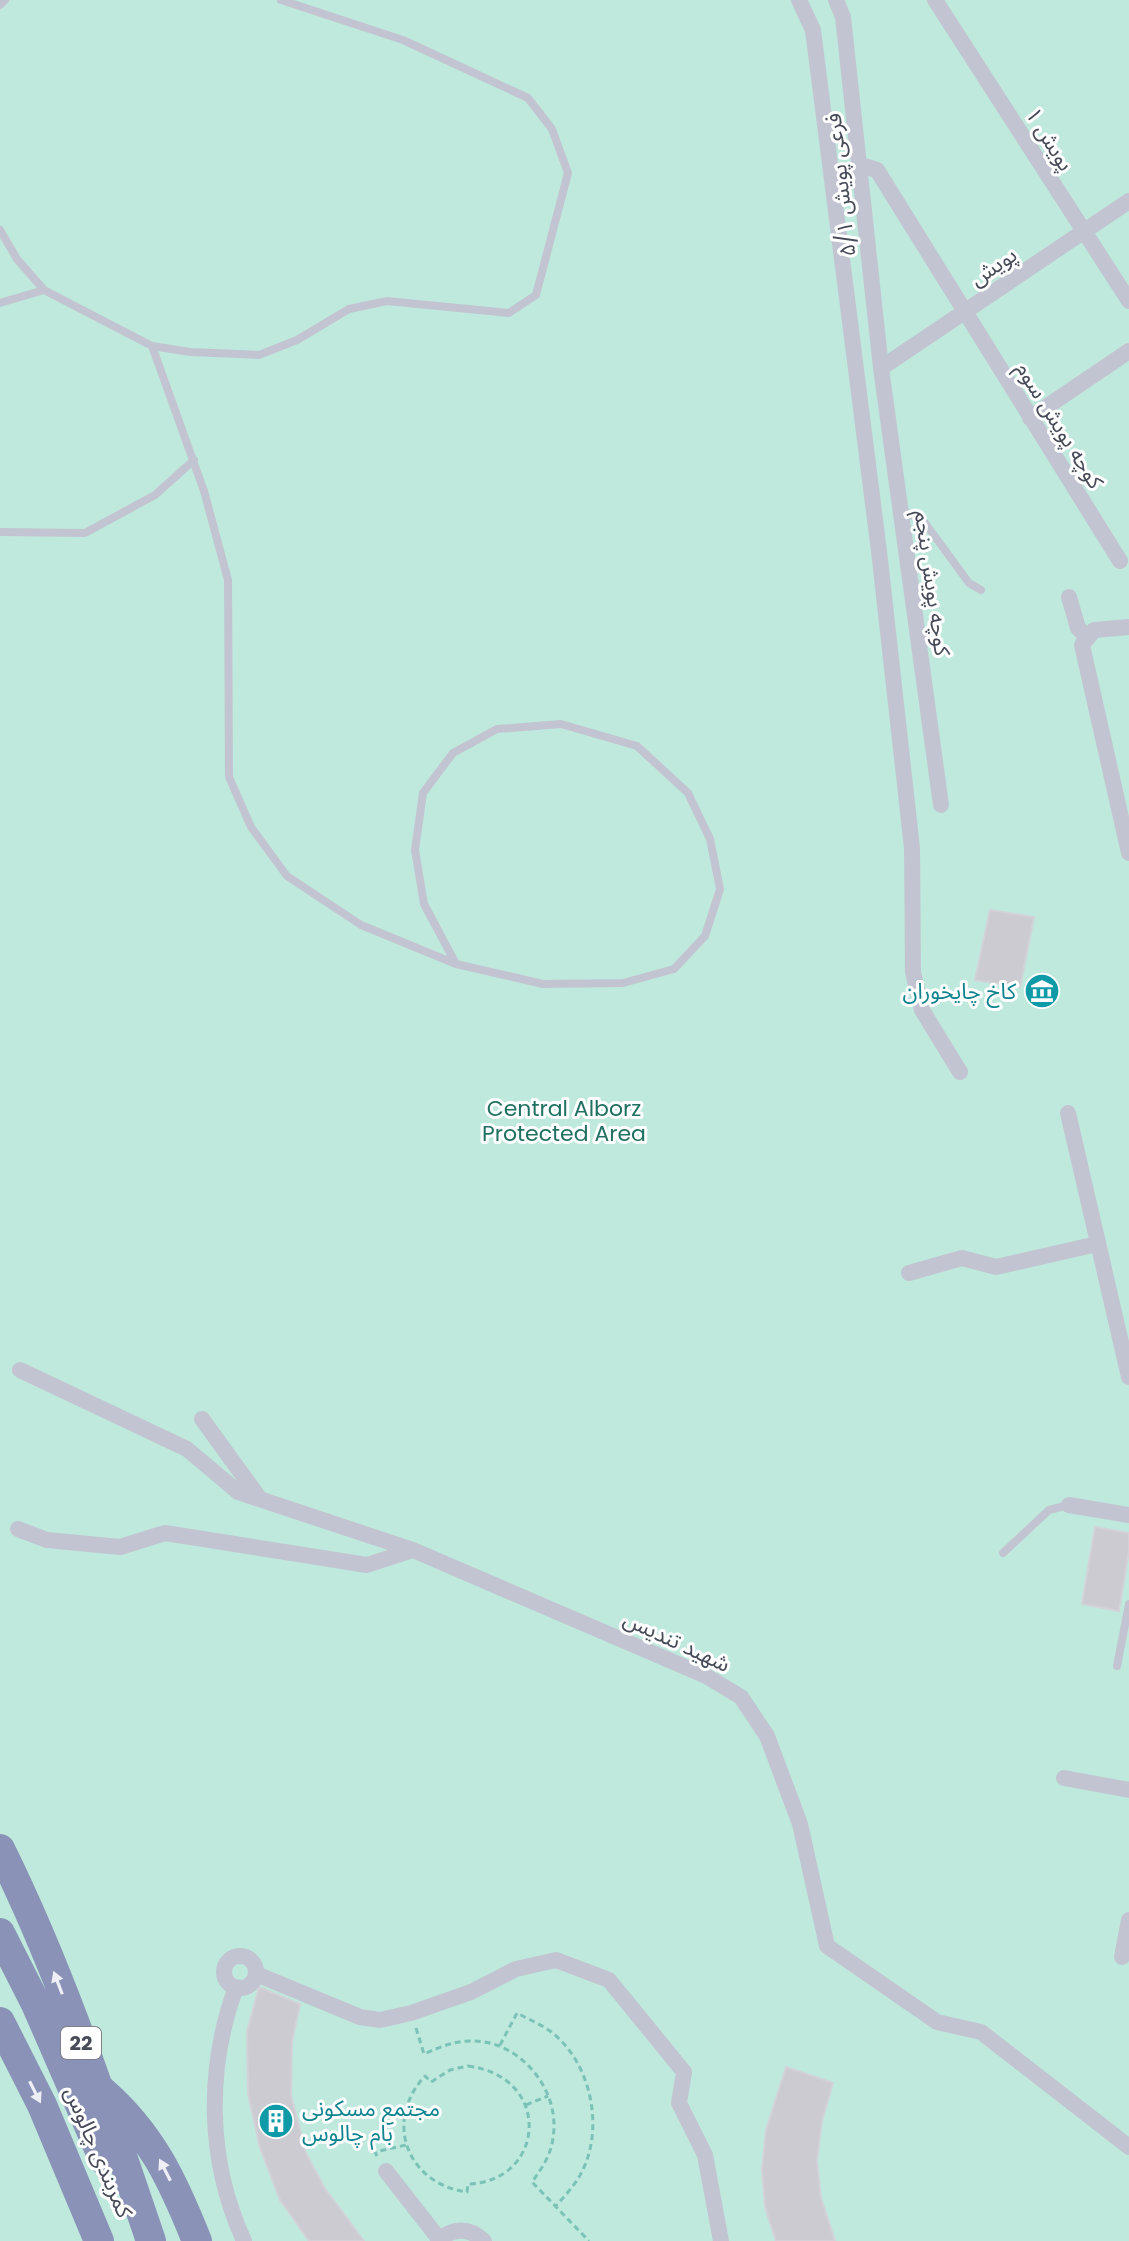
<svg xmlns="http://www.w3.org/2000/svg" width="1129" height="2241" viewBox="0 0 1129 2241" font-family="Poppins,'Noto Sans Arabic',sans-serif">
  <rect width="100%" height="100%" fill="#efeeed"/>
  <path fill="#bfe9dc" d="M0,0h1129v2241h-1129z"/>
  <path fill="#cbcbd1" stroke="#d2d2d8" stroke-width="2" d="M990,910l44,7 -14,70 -45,-7z
    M1095,1527l34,6v17l-10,61 -37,-7z
    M259,1987l41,17 -8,38 -1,53 15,58 18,34 40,54h-55l-29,-41 -20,-52 -12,-54 -1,-62z
    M786,2067l47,16 -11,38 -5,40 4,37 14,43h-59l-11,-34 -3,-37 4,-40z"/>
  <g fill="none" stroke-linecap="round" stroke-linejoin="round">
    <path stroke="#7bc3b6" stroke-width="3" stroke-dasharray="6 4" stroke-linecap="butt" d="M416,2028l8,26c16,-7 30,-13 47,-13 49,-1 90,49 82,97 -2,17 -11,30 -21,44l57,59
      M500,2045l17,-32c11,6 23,11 33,18 42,31 56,101 29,146 -6,10 -15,20 -23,29
      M468,2066c86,11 77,116 0,118l-1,8c-60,-8 -84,-71 -42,-116l6,6 19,-12z
      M526,2105l22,-9
      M377,2156l-2,-4 31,-7"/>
    <path stroke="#c2c5d1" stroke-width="8" d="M0,5l5,-5
      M0,230l17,29 27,31 108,56 38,6 69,3 38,-15 52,-31 38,-8 122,12 27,-18 32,-122 -16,-44 -24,-31 -125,-58 -122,-40
      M0,303l44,-13
      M152,346l52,145 24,89 1,197 22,50 36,49 74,49 95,39 87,20 80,-1 51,-14 31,-33 15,-47 -10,-50 -22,-46 -51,-47 -76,-22 -64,5 -44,24 -30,40 -8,57 9,54 32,60
      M901,509l24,14 44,60 12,7
      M0,532l85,1 70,-38 39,-35
      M1003,1553l46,-43 20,-5
      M1117,1666l12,-62"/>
    <path stroke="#c2c5d1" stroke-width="16" d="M799,0l14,30 66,521 33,297 1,124 9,38 38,62
      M836,0l7,17 38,351 60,437
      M935,0l194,301
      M861,165l16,5 243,391
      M881,368l248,-167
      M1030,418l99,-67
      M1069,597l9,31 10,10
      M1129,627l-35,3 -12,15 47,208
      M1068,1113l61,264
      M909,1273l53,-15 34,9 101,-23
      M20,1370l167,79 51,43 175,58 293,126 35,21 26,39 33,88 27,122 110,76 44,10 148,115
      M202,1419l58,80
      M1069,1505l60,10
      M18,1529l29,11 73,7 45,-14 202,32 46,-15
      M1064,1778l65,12
      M224 1972a16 16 0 1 1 32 0a16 16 0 1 1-32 0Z
      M1122,1957l7,-37
      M256,1974l104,43 20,3 31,-7 60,-21 45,-23 40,-9 53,20 75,92 -5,31 26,52 16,86
      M236,1987c-30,82 -29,173 8,254
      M386,2171l53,68
      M438,2241c15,-14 31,-14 46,0"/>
    <path stroke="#8a92b7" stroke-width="30" d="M0,1849c62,125 106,260 151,392
      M0,1933l36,71 68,156
      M0,2022l42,83 57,136
      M101,2090c50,43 72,91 96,151"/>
  </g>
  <defs><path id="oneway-solid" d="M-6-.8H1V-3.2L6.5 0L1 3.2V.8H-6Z" transform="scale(2)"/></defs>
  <g fill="#edeff4">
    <use href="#oneway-solid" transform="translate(58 1983) rotate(-111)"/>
    <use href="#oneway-solid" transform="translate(35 2092) rotate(63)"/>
    <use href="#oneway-solid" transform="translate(165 2170) rotate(-117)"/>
  </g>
  <defs>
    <symbol id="museum-disc" viewBox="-11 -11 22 22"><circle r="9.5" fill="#0f9aa8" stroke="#fff"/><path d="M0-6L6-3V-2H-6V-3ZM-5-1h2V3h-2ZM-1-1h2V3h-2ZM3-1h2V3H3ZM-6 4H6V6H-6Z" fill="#fff"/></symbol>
    <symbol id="building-disc" viewBox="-11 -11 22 22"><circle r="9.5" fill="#0f9aa8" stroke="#fff"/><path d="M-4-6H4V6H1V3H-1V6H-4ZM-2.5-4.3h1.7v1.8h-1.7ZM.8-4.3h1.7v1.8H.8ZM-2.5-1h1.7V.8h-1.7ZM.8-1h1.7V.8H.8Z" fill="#fff"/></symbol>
  </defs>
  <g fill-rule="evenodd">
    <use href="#museum-disc" x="1022" y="971" width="40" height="40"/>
    <use href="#building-disc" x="256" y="2101" width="40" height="40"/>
  </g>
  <g text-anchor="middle" stroke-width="6" stroke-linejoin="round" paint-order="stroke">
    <rect fill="#fff" stroke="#7e818a" stroke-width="2" x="61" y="2027" width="40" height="32" rx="6"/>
    <g font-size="20" font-weight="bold" fill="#474b58">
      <text x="81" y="2050">22</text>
    </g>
    <g font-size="22" fill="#474b58" stroke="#fff">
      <text transform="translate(1050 139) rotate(58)" y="8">پویش ۱</text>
      <text transform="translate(840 185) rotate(-96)" y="8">فرعی پویش ۵/۱</text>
      <text transform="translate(993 266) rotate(-34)" y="8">پویش</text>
      <text transform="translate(1060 425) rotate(58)" y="8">کوچه پویش سوم</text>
      <text transform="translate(933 583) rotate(82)" y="8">کوچه پویش پنجم</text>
      <text transform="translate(677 1641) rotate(25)" y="8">شهید تندیس</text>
      <text transform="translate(99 2152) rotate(67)" y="8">کمربندی چالوس</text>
    </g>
    <g font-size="22" fill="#0d838f" stroke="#fff" text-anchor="end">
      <text x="1016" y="999">کاخ چایخوران</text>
      <text x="302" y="2116" text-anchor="start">مجتمع مسکونی<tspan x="302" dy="25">بام چالوس</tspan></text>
    </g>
    <g font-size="22" fill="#207161" stroke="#fff">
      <text x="564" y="1116">Central Alborz<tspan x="564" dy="25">Protected Area</tspan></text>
    </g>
  </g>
</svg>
